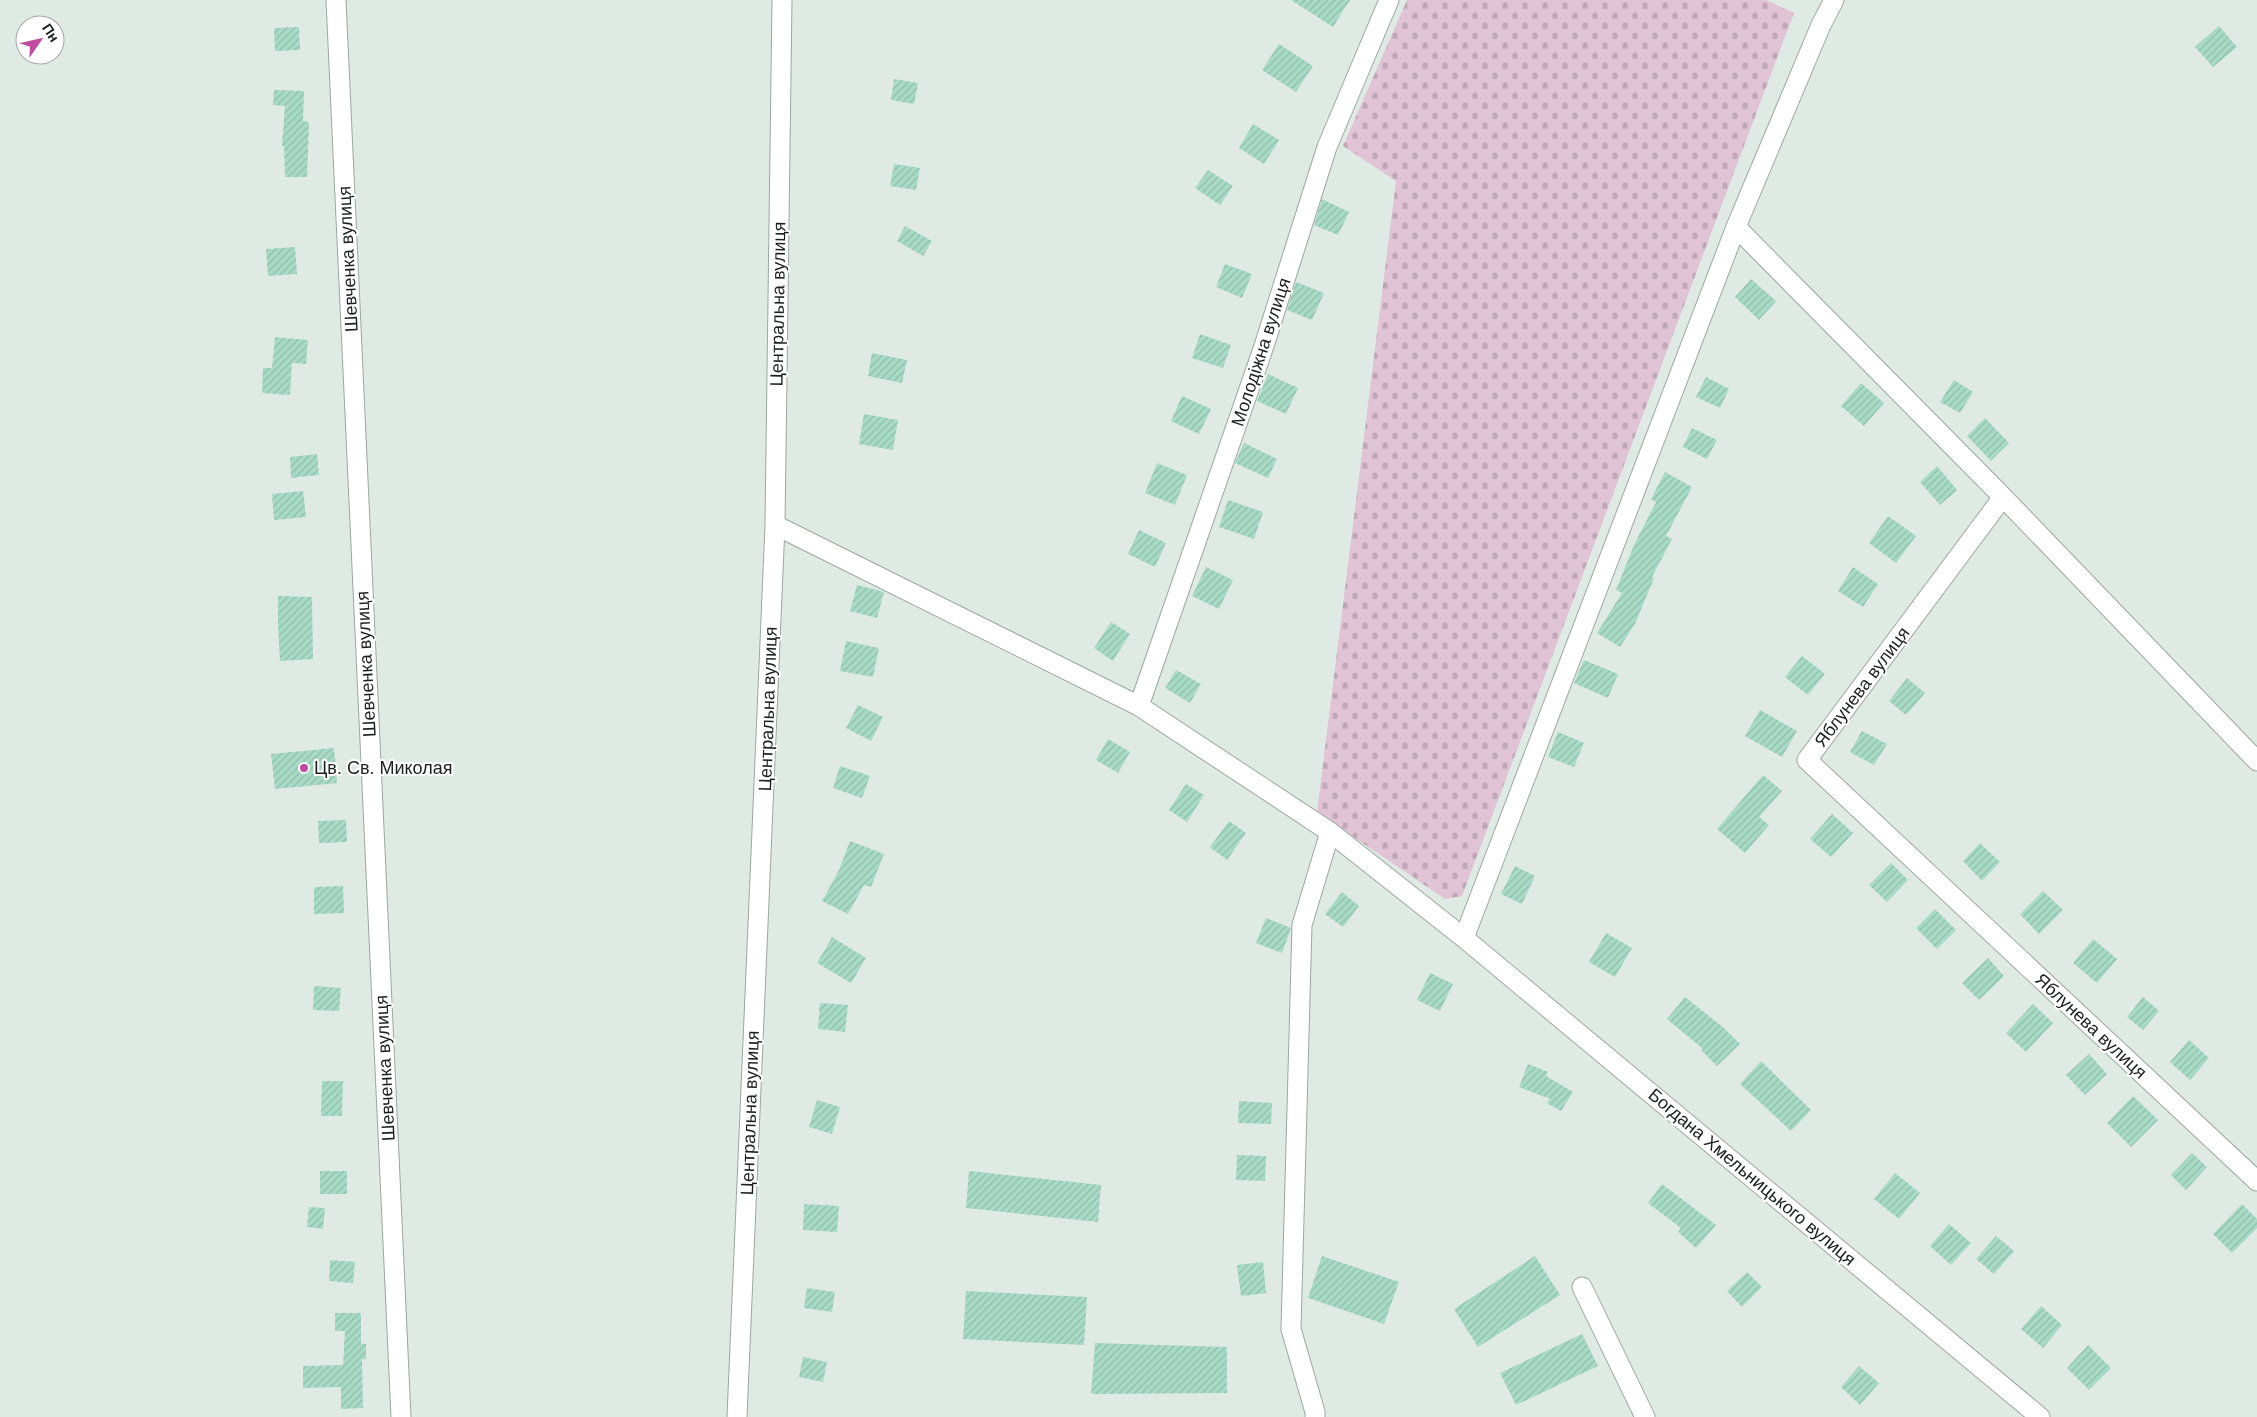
<svg xmlns="http://www.w3.org/2000/svg" width="2257" height="1417" viewBox="0 0 2257 1417" font-family="Arial,sans-serif">
  <defs>
    <pattern id="cemetery-stones" width="16" height="16" patternUnits="userSpaceOnUse" patternTransform="scale(1.25)"><rect width="16" height="16" fill="#e1c3d6"/><path d="M2 7V4a2 2 0 0 1 4 0v3zM10 15v-3a2 2 0 0 1 4 0v3z" fill="#c0a7b7"/></pattern>
    <pattern id="building-hatch" width="6" height="6" patternUnits="userSpaceOnUse" patternTransform="scale(1.25)"><rect width="6" height="6" fill="#a8dbc5"/><path d="M-1 1l2-2M0 6l6-6M5 7l2-2" fill="none" stroke="#90bca9"/></pattern>
  </defs>
  <rect width="100%" height="100%" fill="#dfeae5"/>
  <path fill="url(#cemetery-stones)" d="M1407,0h359l28,13 -332,883 -17,3 -128,-87 79,-631 -53,-35z"/>
  <path fill="url(#building-hatch)" d="M1291,0h59l-17,27z
    M2219,26l18,21 -24,20 -18,-20z
    M299,27l1,23 -25,1 -1,-23z
    M1279,44l34,22 -17,26 -34,-22z
    M894,79l24,4 -4,21 -23,-4z
    M274,90l30,1 -1,30 6,1 -2,55h-22l-1,-31h-2l3,-40 -12,-1z
    M1253,124l26,16 -15,24 -25,-16z
    M894,164l26,4 -4,22 -26,-4z
    M1208,170l25,16 -13,19 -25,-17z
    M1322,199l27,13 -11,23 -24,-10z
    M905,226l27,15 -9,15 -26,-15z
    M295,247l2,27 -29,2 -2,-27z
    M1225,264l27,10 -10,24 -26,-11z
    M1751,279l25,22 -17,19 -24,-23z
    M1296,282l28,11 -12,27 -25,-10z
    M1200,334l31,11 -8,23 -31,-10z
    M275,337l33,3 -2,24 -14,-1 -2,32 -28,-2 1,-25h9z
    M872,353l35,7 -5,23 -34,-7z
    M1268,374l30,14 -12,26 -29,-13z
    M1706,377l23,12 -9,19 -24,-11z
    M1954,380l19,12 -13,21 -20,-11z
    M1861,383l23,20 -20,23 -23,-20z
    M1182,396l29,13 -12,25 -28,-13z
    M864,414l34,6 -5,30 -34,-6z
    M1985,418l24,25 -18,18 -24,-25z
    M1692,428l25,12 -10,19 -24,-12z
    M1244,443l33,16 -9,19 -33,-15z
    M317,454l2,21 -28,3 -1,-21z
    M1157,463l30,12 -12,30 -30,-12z
    M1937,466l20,24 -17,15 -20,-23z
    M1665,472l27,15 -26,49 6,3 -20,38 2,1 -19,46 -15,23 -23,-14 25,-40 -6,-3 18,-45 22,-43 -5,-3z
    M303,491l3,26 -32,3 -2,-26z
    M1228,500l35,12 -9,27 -35,-12z
    M1888,516l28,20 -20,27 -27,-20z
    M1139,530l27,13 -11,24 -27,-13z
    M1206,567l27,13 -14,29 -27,-13z
    M1853,567l25,17 -15,23 -25,-16z
    M857,585l27,7 -7,26 -27,-7z
    M278,596l34,1 1,62 -33,2 -2,-35z
    M1111,622l19,12 -17,27 -19,-13z
    M846,641l33,7 -6,29 -33,-6z
    M1802,656l23,18 -17,21 -23,-18z
    M1584,660l34,14 -10,24 -34,-15z
    M1176,670l25,14 -11,19 -25,-15z
    M1907,678l18,15 -19,22 -17,-14z
    M858,705l25,12 -12,24 -25,-13z
    M1760,710l37,21 -15,26 -37,-21z
    M1862,731l25,13 -13,21 -24,-13z
    M1558,732l26,11 -10,24 -26,-10z
    M1108,739l22,13 -12,21 -22,-13z
    M334,748l3,35 -62,6 -4,-35z
    M840,766l30,10 -8,22 -29,-10z
    M1763,775l19,16 -23,26 10,8 -24,28 -28,-24z
    M1186,784l18,11 -17,27 -18,-12z
    M1832,814l21,19 -22,24 -21,-18z
    M346,820l1,22 -28,1 -1,-22z
    M1229,821l17,12 -19,27 -17,-13z
    M850,841l34,13 -13,33 -7,-2 -16,29 -26,-13 17,-31z
    M1980,843l20,19 -18,19 -19,-20z
    M1891,863l17,17 -21,22 -18,-17z
    M1515,866l20,10 -13,28 -21,-10z
    M343,886l1,27 -30,1v-27z
    M2043,891l20,19 -24,24 -19,-20z
    M1342,892l17,14 -16,21 -18,-13z
    M1935,909l21,21 -19,19 -21,-21z
    M1266,918l25,10 -9,25 -26,-10z
    M1606,933l26,15 -17,29 -26,-15z
    M832,937l34,21 -15,25 -34,-20z
    M2093,939l24,20 -20,24 -24,-20z
    M1988,958l16,18 -25,24 -17,-17z
    M1430,973l23,11 -13,27 -23,-11z
    M314,986l27,2 -2,23 -26,-1z
    M1685,997l39,31 16,16 -23,22 -16,-16 2,-1 -36,-30z
    M2143,997l16,14 -16,19 -16,-13z
    M820,1003l28,2 -3,27 -27,-3z
    M2033,1004l20,19 -27,29 -20,-19z
    M2189,1040l20,18 -19,22 -20,-18z
    M2089,1054l18,20 -22,21 -19,-20z
    M1761,1061l50,49 -20,21 -51,-47z
    M1528,1064l20,8 -2,4 27,16 -12,19 -14,-8 3,-4 -31,-12z
    M322,1081h21l-1,35h-21z
    M2133,1096l25,24 -27,27 -24,-24z
    M817,1100l23,7 -8,27 -23,-7z
    M1239,1101l33,2 -1,21 -33,-1z
    M2192,1153l15,14 -21,23 -15,-15z
    M1237,1155l29,1 -1,25 -29,-1z
    M320,1171h27v23h-27z
    M969,1171l132,14 -3,37 -132,-14z
    M1895,1173l25,20 -21,26 -25,-20z
    M1662,1184l54,41 -20,23 -18,-16 3,-4 -33,-25z
    M804,1204l35,2 -2,26 -34,-2z
    M2242,1204l15,15v9l-25,25 -19,-19z
    M309,1207l16,1 -2,21 -16,-2z
    M1949,1224l22,19 -20,22 -21,-19z
    M1996,1236l18,15 -20,23 -18,-15z
    M1322,1256l77,26 -15,42 -76,-26z
    M1535,1256l25,39 -82,52 -24,-38z
    M330,1260l25,2 -2,21 -24,-2z
    M1263,1262l3,31 -25,3 -4,-31z
    M1747,1272l15,15 -20,20 -15,-16z
    M807,1288l28,4 -3,20 -28,-4z
    M966,1291l121,6 -3,48 -121,-6z
    M2041,1306l21,19 -19,23 -22,-19z
    M335,1313h26v31h5v15h-4l1,49 -22,1v-22l-38,1v-22l40,-1 2,-34h-10z
    M1582,1334l16,32 -82,39 -16,-32z
    M1095,1343l132,4v46l-136,1z
    M2088,1345l23,23 -22,22 -22,-22z
    M803,1357l24,5 -4,20 -24,-5z
    M1859,1366l20,17 -19,22 -19,-18z"/>
  <g fill="none" stroke-linecap="round" stroke-linejoin="round">
    <defs>
      <path id="street" d="M336,0l65,1417
        M1736,227l267,270 -196,263 450,421
        M2003,497l254,264
        M775,525l364,181 191,126 134,106 576,479
        M1139,706l125,-360 63,-199 62,-147
        M1464,938l272,-711 85,-202 13,-25
        M1582,1287l63,130
        M737,1417l38,-892 7,-525
        M1315,1417v-5l-24,-83 11,-404 28,-93"/>
    </defs>
    <use href="#street" stroke="#9ca7a2" stroke-width="21"/>
    <use href="#street" stroke="#fff" stroke-width="19"/>
  </g>
  <circle fill="#c04aa1" stroke="#fff" stroke-width="2" cx="304" cy="768" r="5"/>
  <g text-anchor="middle" stroke-width="4" stroke-linejoin="round" paint-order="stroke">
    <g font-size="18" fill="#1c201e" stroke="#fff">
      <text transform="translate(348 259) rotate(-93)" y="6">Шевченка вулиця</text>
      <text transform="translate(778 304) rotate(-89)" y="6">Центральна вулиця</text>
      <text transform="translate(1261 352) rotate(-72)" y="6">Молодіжна вулиця</text>
      <text transform="translate(366 664) rotate(-93)" y="6">Шевченка вулиця</text>
      <text transform="translate(1862 687) rotate(-53)" y="6">Яблунева вулиця</text>
      <text transform="translate(768 709) rotate(-88)" y="6">Центральна вулиця</text>
      <text transform="translate(2091 1026) rotate(43)" y="6">Яблунева вулиця</text>
      <text transform="translate(385 1068) rotate(-93)" y="6">Шевченка вулиця</text>
      <text transform="translate(750 1113) rotate(-88)" y="6">Центральна вулиця</text>
      <text transform="translate(1752 1177) rotate(40)" y="6">Богдана Хмельницького вулиця</text>
    </g>
    <g font-size="18" fill="#1c201e" stroke="#fff" text-anchor="start">
      <text x="314" y="774">Цв. Св. Миколая</text>
    </g>
  </g>
  <g transform="translate(40 40) rotate(56)"><circle r="24" fill="#ffffff" stroke="#a4a6a5"/>
  <path d="M0-4L9 19L0 12L-9 19Z" fill="#c04aa1"/>
  <text y="-8" font-size="14" font-weight="bold" text-anchor="middle" fill="#1c201e">Пн</text>
  </g>
</svg>
